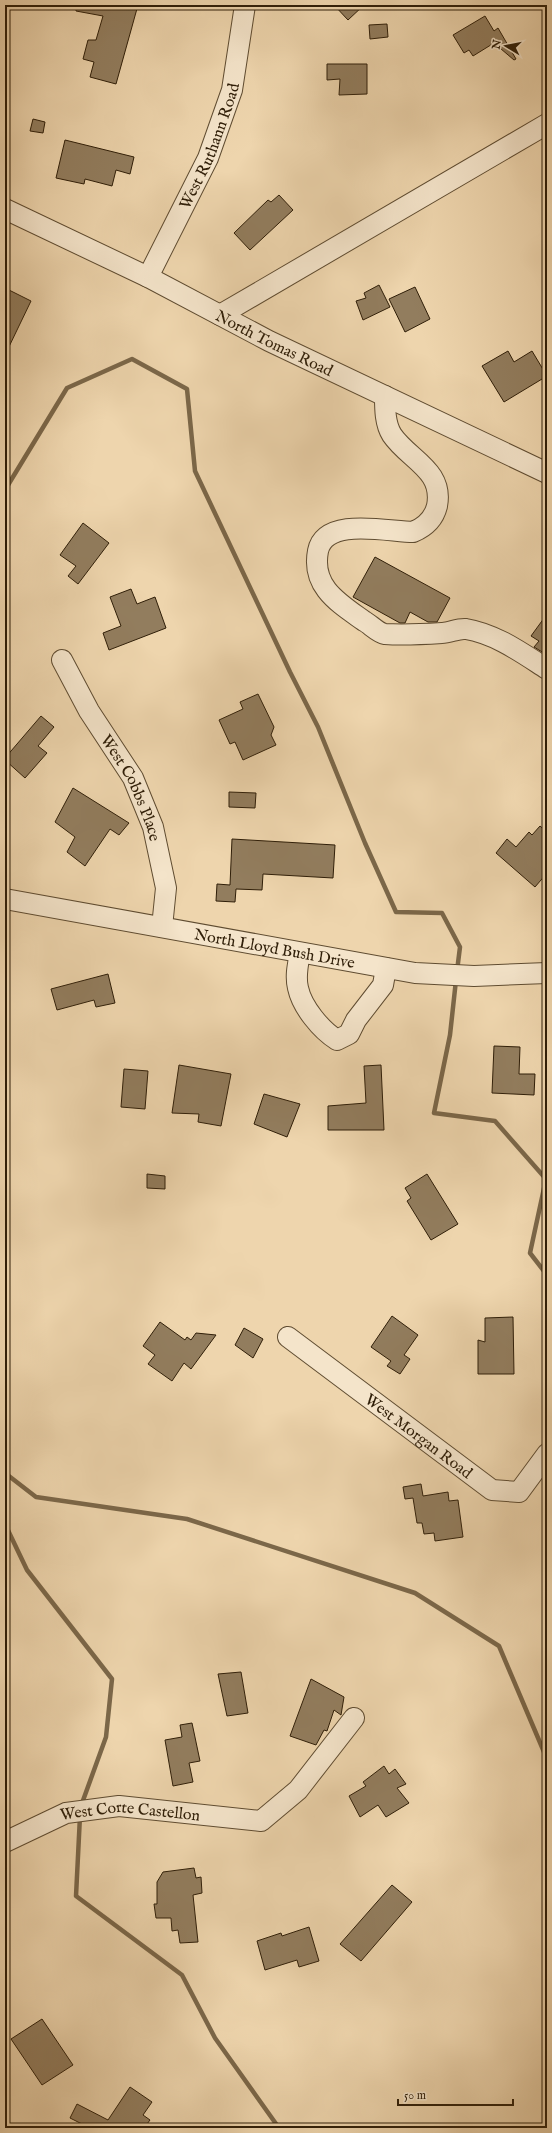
<svg xmlns="http://www.w3.org/2000/svg" width="552" height="2133" viewBox="0 0 552 2133" font-family="'IM FELL English',serif">
  <rect width="100%" height="100%" fill="#eed5ad"/>
  <filter id="stains"><feTurbulence type="fractalNoise" baseFrequency=".005" numOctaves="4"/><feColorMatrix values="0 0 0 0 .2 0 0 0 0 .09 0 0 0 0 .02 0 0 0 .5 -.17"/></filter>
  <radialGradient id="worn" r=".72"><stop offset=".6" stop-color="#630" stop-opacity="0"/><stop offset="1" stop-color="#630" stop-opacity=".3"/></radialGradient>
  <g fill="none" stroke-linecap="round" stroke-linejoin="round">
    <path stroke="#7b6749" stroke-width="4.5" d="M5,490l62,-102 65,-29 55,30 8,82 95,201 28,55 47,116 31,69 46,1 18,34 -3,24
      M456,980l-6,55 -16,78 61,8 51,58 -16,74 17,22
      M5,1473l31,24 151,22 228,74 84,53 48,113
      M5,1524l22,46 85,109 -6,58 -25,69
      M80,1816l-4,80 106,79 33,63 64,90"/>
  </g>
  <path fill="#927d5e" stroke="#2f1e08" d="M76,5h62l-22,79 -26,-7 4,-15 -11,-3 5,-19h8l7,-24 -27,-5z
    M334,5h30l-16,15z
    M485,16l9,15 4,-3 18,31 -2,1 -20,-17 -21,13 -4,-6 -5,3 -11,-18z
    M387,24l1,13 -18,2 -1,-14z
    M327,64h40v30l-28,1 1,-16 -13,1z
    M33,119l12,3 -2,11 -13,-2z
    M65,140l69,17 -4,17 -14,-4 -4,16 -27,-7 -1,5 -28,-6z
    M279,195l14,15 -43,40 -16,-17 34,-33 3,2z
    M379,285l11,22 -27,13 -7,-19 10,-3 -2,-5z
    M415,287l15,32 -25,13 -16,-33z
    M5,288l26,13 -26,54z
    M508,351l6,11 18,-11 15,25 -43,26 -22,-36z
    M83,523l26,20 -31,41 -10,-8 8,-10 -16,-11z
    M375,557l75,41 -13,24h-9l-18,-10 -5,11h-5l-47,-26z
    M131,589l6,15 18,-7 11,31 -57,22 -6,-17 18,-7 -11,-29z
    M547,614v41l-13,-8 5,-6 -8,-5z
    M258,694l16,33 -3,8 5,10 -33,15 -8,-18 -5,2 -11,-24 24,-11 -3,-7z
    M41,716l13,11 -16,19 9,7 -22,25 -20,-18v-2z
    M73,788l56,35 -10,12 -9,-6 -25,37 -18,-14 8,-15 -20,-15z
    M229,792l27,1 -1,15 -26,-1z
    M540,826l7,6v41l-12,14 -39,-34 11,-14 9,8 13,-15 3,3z
    M232,839l103,6 -2,33 -70,-4 -1,16 -26,-1 -1,13 -19,-1 1,-17 13,1z
    M108,974l7,29 -19,4 -2,-7 -37,10 -6,-21z
    M494,1046l26,1 -1,27h16l-1,21 -42,-2z
    M179,1065l52,9 -10,52 -23,-4 1,-8 -27,-1z
    M381,1065l3,65h-56v-24l38,-3 -2,-37z
    M124,1069l24,2 -3,38 -24,-2z
    M264,1094l36,10 -13,33 -33,-13z
    M147,1174l18,2v13l-18,-1z
    M427,1174l31,50 -27,16 -24,-39 4,-3 -6,-10z
    M392,1316l26,19 -14,20 6,4 -10,15 -13,-8 4,-5 -20,-14z
    M513,1317l1,57h-36v-34l7,2v-24z
    M160,1322l25,18 2,-3 4,3 5,-7 20,2 -25,34 -7,-6 -12,18 -24,-17 7,-9 -12,-9z
    M244,1328l19,11 -10,19 -18,-13z
    M421,1484l2,12 25,-4 1,9 9,-1 5,37 -28,4 -1,-8 -10,1 -2,-11h-5l-4,-25 -8,1 -2,-12z
    M241,1672l7,41 -21,3 -9,-42z
    M311,1679l33,18 -3,18 -7,-5 -7,21 -3,-1 -8,15 -26,-9z
    M192,1723l8,38 -11,2 4,19 -20,4 -8,-46 17,-3 -2,-12z
    M384,1766l5,8 6,-5 11,15 -9,4 12,15 -23,14 -8,-12 -18,12 -11,-21 17,-10 -3,-4z
    M194,1868l2,10 5,-1 1,16 -9,2 5,47 -18,1 -2,-13 -6,1 -1,-13h-15l-2,-14h3v-22l6,-10z
    M392,1885l20,17 -51,59 -21,-17z
    M309,1927l10,34 -20,6 -2,-7 -32,10 -8,-29 24,-8 1,3z
    M42,2019l31,46 -31,20 -31,-46z
    M130,2087l22,15 -9,13 7,5 -6,8h-54l-20,-10 7,-14 31,16z"/>
  <g fill="none" stroke-linecap="round" stroke-linejoin="round">
    <defs>
      <g id="minor">
        <path id="s1" d="M5,209l143,68 121,64 278,132"/>
        <path id="s2" d="M148,277l60,-119 24,-68 13,-85"/>
        <path d="M220,315l327,-191"/>
        <path d="M385,396c0,13 0,28 7,39 17,25 52,35 45,71 -3,12 -12,21 -24,26 -24,0 -88,-16 -95,19 -7,36 21,52 46,70 6,3 14,12 21,13 15,1 41,0 57,-1 8,0 16,-5 24,-4 30,5 56,24 81,40"/>
        <path id="s3" d="M62,660l27,51 44,67 20,49 13,61 -4,39"/>
        <path id="s4" d="M5,899l410,74 59,3 73,-3"/>
        <path d="M300,953c-2,11 -5,23 -2,35 4,19 23,42 39,52l12,-6 7,-14 27,-35 3,-17"/>
        <path id="s5" d="M288,1337l204,153 27,2 28,-38"/>
        <path id="s6" d="M5,1842l61,-29 53,-7 142,15 37,-31 56,-72"/>
      </g>
    </defs>
    <use href="#minor" stroke="#5f4c31" stroke-width="22"/>
    <use href="#minor" stroke="#f4e4ca" stroke-width="20"/>
  </g>
  <g text-anchor="middle" stroke-width="3" stroke-linejoin="round" paint-order="stroke">
    <g font-size="16" fill="#2f1e08" stroke="#f4e4ca">
      <text dy="6" stroke="none"><textPath href="#s2" startOffset="145">West Ruthann Road</textPath></text>
      <text dy="6" stroke="none"><textPath href="#s1" startOffset="301">North Tomas Road</textPath></text>
      <text dy="6" stroke="none"><textPath href="#s3" startOffset="146">West Cobbs Place</textPath></text>
      <text dy="6" stroke="none"><textPath href="#s4" startOffset="274">North Lloyd Bush Drive</textPath></text>
      <text dy="6" stroke="none"><textPath href="#s5" startOffset="164">West Morgan Road</textPath></text>
      <text dy="6" stroke="none"><textPath href="#s6" startOffset="132">West Corte Castellon</textPath></text>
    </g>
  </g>
  <rect width="552" height="2133" fill="none" stroke="#eed5ad" stroke-width="20"/>
  <rect x="6" y="6" width="540" height="2121" fill="none" stroke="#2f1e08" stroke-width="2"/>
  <rect x="10" y="10" width="532" height="2113" fill="none" stroke="#2f1e08"/>
  <g transform="translate(506 46) rotate(280)" stroke="#f4e4ca" stroke-width="3" paint-order="stroke">
  <path d="M0-3L7 15L0 10L-7 15Z" fill="#2f1e08"/>
  <text y="-6" font-size="11" font-weight="bold" text-anchor="middle" fill="#2f1e08">N</text>
  </g>
  <path d="M398 2099v6h115v-6" fill="none" stroke="#2f1e08" stroke-width="2"/>
  <text x="404" y="2099" font-size="12" fill="#2f1e08" stroke="#f4e4ca" stroke-width="3" paint-order="stroke">50 m</text>
  <rect width="100%" height="100%" filter="url(#stains)"/>
  <rect width="100%" height="100%" fill="url(#worn)"/>
</svg>
